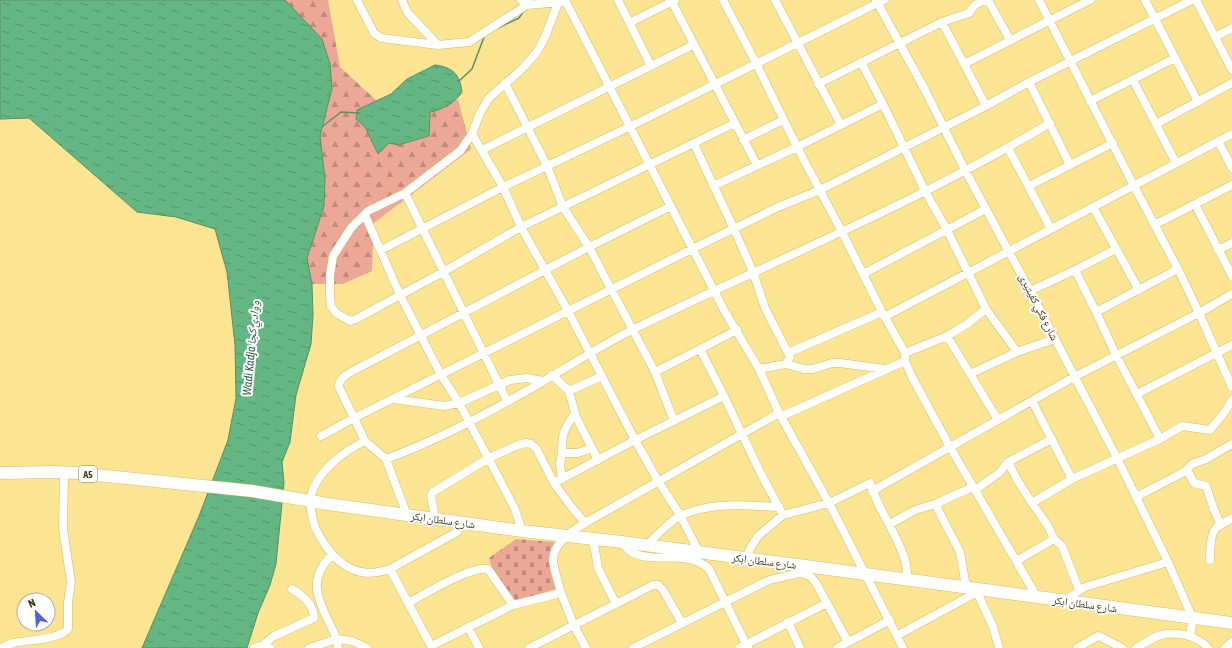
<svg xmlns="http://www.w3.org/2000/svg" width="1232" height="648" viewBox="0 0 1232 648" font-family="'Asap Condensed','Noto Naskh Arabic',sans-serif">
  <defs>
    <pattern id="forest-firs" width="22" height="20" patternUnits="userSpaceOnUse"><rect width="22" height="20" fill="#eba897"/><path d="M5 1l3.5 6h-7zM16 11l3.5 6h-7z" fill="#c08a7a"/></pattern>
    <pattern id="cemetery-stones" width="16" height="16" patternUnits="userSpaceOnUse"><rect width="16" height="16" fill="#eba897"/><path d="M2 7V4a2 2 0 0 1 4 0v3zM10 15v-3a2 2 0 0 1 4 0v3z" fill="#c08a7a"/></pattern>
    <pattern id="water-ripples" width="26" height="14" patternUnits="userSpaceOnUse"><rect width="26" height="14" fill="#64b682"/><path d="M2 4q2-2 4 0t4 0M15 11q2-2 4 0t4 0" fill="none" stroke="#549569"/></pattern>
  </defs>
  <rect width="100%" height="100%" fill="#fbe593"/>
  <path fill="url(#forest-firs)" d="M285,0h43l12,67 37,34 -20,9 -1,9 9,8 13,27 11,-11 9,2 31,-9 1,-24 28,-13 13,50 -97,74 -2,48 -29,13h-31l-5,-26 17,-52 1,-27 -5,-43 12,-48z"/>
  <path fill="url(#cemetery-stones)" d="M516,539l38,3 2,4 1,40 -2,3 -38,13c-13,-12 -24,-26 -28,-44z"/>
  <path fill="url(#water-ripples)" stroke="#598f61" d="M0,0h285l37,39 8,25 2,24 -12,48 5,43 -1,27 -17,52 5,26 1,31 -2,29 -15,51 -6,47 -8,20 2,21 -8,81 -6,21 -12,28 -11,35h-105l57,-132 29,-76 8,-42 -1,-53 -8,-73 -12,-43 -39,-12 -39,-5 -108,-94 -29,1z
    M435,65c17,2 25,9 27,27 -6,10 -20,18 -32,20l-1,24 -31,9 -9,-2 -11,11 -13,-27 -9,-8 1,-9 34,-16 16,-15z"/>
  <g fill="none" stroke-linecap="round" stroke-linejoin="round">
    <path stroke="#598f61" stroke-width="1.5" d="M498,28l21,-10 4,-6
      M459,81l13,-12 12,-32
      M323,126l18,-14 18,1"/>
    <defs>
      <path id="minor" d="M357,0l17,33 7,5 57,7 31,-3 58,-37 1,-5
        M402,0l5,12 31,33
        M521,0l6,5 35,-3
        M565,0l160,312 34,57 20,44 50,90 74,145
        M618,0l33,66
        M723,0l33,63 41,84 45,85 40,80 23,41v8l7,16 38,70 87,150
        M775,0l66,125
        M876,0l49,90 40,80 65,121 87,167 51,104 25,57 -3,16
        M988,0l22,40
        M1039,0l95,186 44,83 21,44 33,74
        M1145,0l53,102
        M1196,0l36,70
        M672,2l85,163
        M558,3l-13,34 -8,15 -15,17 -33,29 -9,15 -8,21 -12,17 -55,42 -37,18 -17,17 -18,28 -3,19v21l1,10 5,7 14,8 6,-2 87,-47 78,-45 214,-104
        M942,22l44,84
        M629,23l46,-23
        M1215,37l17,-9
        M861,62l22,42 42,87 22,39 39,79 31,43 38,-13
        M964,64l126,-64
        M1133,80l43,83
        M1029,82l41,83
        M505,83l42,83 16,41 26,40 66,125 19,49
        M818,84l124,-62 27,-9 6,-8 10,-5
        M1090,101l85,-43
        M1156,124l76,-41
        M472,134l31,53 18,40 47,84 67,129 23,41 22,34 19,37
        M743,140l40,-20
        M1218,141l14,27
        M694,144l40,85 19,43 12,36 23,45
        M1008,148l43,81
        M482,150l211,-105
        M713,186l84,-39 86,-43
        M1029,186l84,-43
        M405,193l102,208
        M1195,204l37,72
        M671,206l-82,41 -240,126c-6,4 -10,7 -10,14l26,54 21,18c52,-19 102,-46 151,-74 32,-19 63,-39 97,-56 139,-68 283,-126 416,-206
        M1093,207l46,83
        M365,215l35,80 21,41 20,39 18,28 44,83 12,23 7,22
        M1154,225l78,-40
        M381,250l122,-63 128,-61 253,-126
        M1218,250l14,-7
        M1075,270l21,42 20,43 44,84
        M863,274l123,-65
        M1030,291l45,-21 41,-21
        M1096,312l82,-43
        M884,317l348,-183
        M947,336l51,84
        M905,353l42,-17 20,-12 19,-15
        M786,364l18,5h9l19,-6h8l45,6
        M759,369l27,-5 4,-7 -2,-4 94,-41
        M655,372l82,-42
        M970,374l47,-22
        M552,375l17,16 7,26 22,43
        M569,391l33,-15
        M1137,394l95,-49
        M724,396l36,76 23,43 46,-12 41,-20c8,27 27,50 35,77 2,6 2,13 2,19
        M394,399l50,7 15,-3 51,-23 17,-2 15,3
        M1032,401l40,78 88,-40 22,-13 28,4 14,-17 8,-13
        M782,416l123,-55
        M321,436l33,-18 338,-169 86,-42 42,-17 166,-84 43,-24 163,-82
        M365,441c-21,10 -49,31 -54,55 -2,5 0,9 0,15 2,6 2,14 6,20 8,16 20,32 37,39 12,5 24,3 36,-1l67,-37 7,-9
        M562,453c0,-18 1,-24 13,-39
        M386,459l21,56
        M1008,462l11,21 13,20 40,-24
        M1187,470l7,13 12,3 8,24 7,15
        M562,479l-2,-15 2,-11h16l14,-5
        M554,483l81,-43 89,-44 -24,-47
        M975,490l24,-17 9,-11 44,-23
        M872,491l202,-114 125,-64 33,-19
        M1136,497l48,-25 8,-8 14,-5 26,-15
        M1032,503l16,23 6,13 8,7 17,44
        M935,504l25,48 6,35
        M435,519l-4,-24 2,-3 56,-34 29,-13 8,-2 5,1 5,4 18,35 16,22 15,18
        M890,524l25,-14 20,-6 38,-17
        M593,539l5,29 18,36
        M622,542c3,4 7,9 11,11 24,11 55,-4 76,16l39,79
        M647,545c10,-10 20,-21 32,-29 4,-2 10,-3 14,-5 29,-9 57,-5 86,-4
        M332,555c-9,8 -17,22 -15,35 2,15 14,36 20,49l1,9
        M745,559l6,-12 7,-11 25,-21
        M1210,560c0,-7 0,-26 6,-32 4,-4 11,-6 16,-10
        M1016,561l38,-22
        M390,569l42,79
        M801,573l9,3 6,7 32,59
        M977,592l16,35 6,21
        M561,593c-2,-8 -8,-26 -8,-33 0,-17 20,-30 32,-37l194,-110
        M1063,601l22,-14 83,-25
        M408,603c17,-9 62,-37 80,-34l25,36 48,-12 13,33 12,22
        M788,622l12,26
        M468,627l11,21
        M898,635l83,-45
        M263,645l11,-9 40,-18c0,-13 -12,-23 -22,-29
        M431,646l82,-41
        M1,648c4,-2 8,-4 12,-5 13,-3 46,-3 55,-14v-27l3,-20 -8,-53 1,-56
        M254,648l9,-3 7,3
        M309,648l28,-9 15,2 15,7
        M529,648l124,-63h5l5,5 19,33
        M633,648l134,-67c17,-6 31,-5 46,-14
        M739,648l88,-45
        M837,648l53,-28
        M1077,648l21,-12 3,1 21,11
        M1136,648c8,-4 17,-11 25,-13 16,-4 37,1 47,13
        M1225,648l7,-6"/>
      <path id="highway" d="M0,473l54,-1 23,1 175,18 76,13 194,27 100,11 191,25 419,56"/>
    </defs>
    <use href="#minor" stroke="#d1bb6a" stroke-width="9"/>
    <use href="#highway" stroke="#d1bb6a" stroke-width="13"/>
    <use href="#minor" stroke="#fff" stroke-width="8"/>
    <use href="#highway" stroke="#fff" stroke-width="12"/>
  </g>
  <g text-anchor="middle" stroke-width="4" stroke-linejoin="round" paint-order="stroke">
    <rect fill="#fff" stroke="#78725a" stroke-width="1" x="79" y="466" width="18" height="16" rx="3"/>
    <g font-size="10" font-weight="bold" fill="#3e3513">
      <text x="88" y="478">A5</text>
    </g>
    <g font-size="11" fill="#3e3513" stroke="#fff">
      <text transform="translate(1039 307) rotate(63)" y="4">شارع فكي كفيتيرى</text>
      <text transform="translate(443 520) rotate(8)" y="4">شارع سلطان ابكر</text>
      <text transform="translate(764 561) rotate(7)" y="4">شارع سلطان ابكر</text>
      <text transform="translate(1085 604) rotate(8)" y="4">شارع سلطان ابكر</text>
    </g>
    <g font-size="12" font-style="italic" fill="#24603d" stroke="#fff">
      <text transform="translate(251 348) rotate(-85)" y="4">Wadi Kadja ووادي كجا</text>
    </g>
  </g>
  <g transform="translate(36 612) rotate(335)"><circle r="19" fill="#ffffff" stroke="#b2aea1"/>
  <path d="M0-3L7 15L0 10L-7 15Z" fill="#5560d6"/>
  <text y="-6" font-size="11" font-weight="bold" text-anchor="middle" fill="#3e3513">N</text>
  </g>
</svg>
